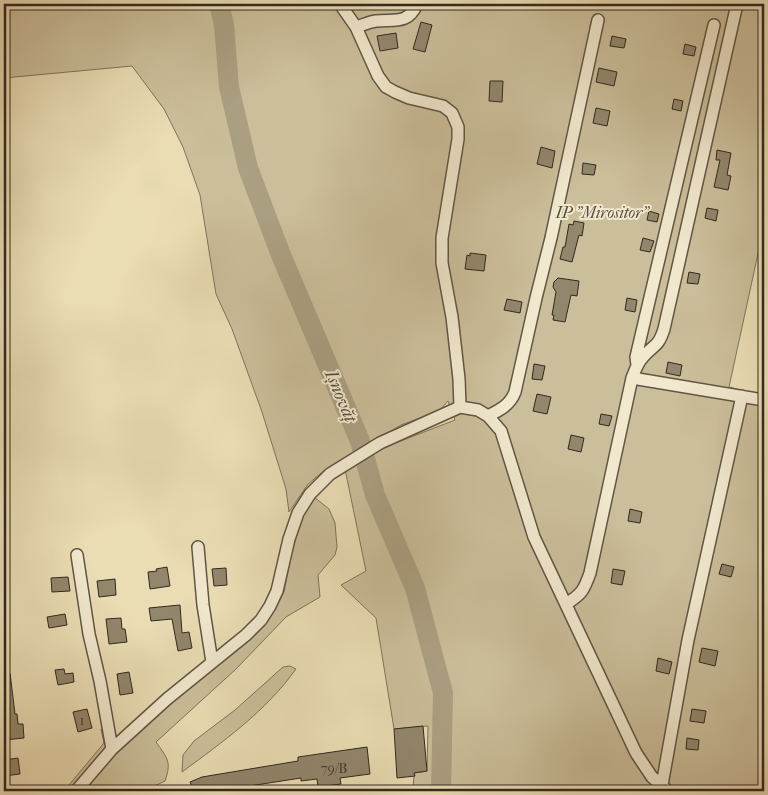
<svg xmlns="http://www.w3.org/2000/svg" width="768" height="795" viewBox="0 0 768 795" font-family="'IM FELL French Canon',serif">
  <rect width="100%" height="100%" fill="#eadcb3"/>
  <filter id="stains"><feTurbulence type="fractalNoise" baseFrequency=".004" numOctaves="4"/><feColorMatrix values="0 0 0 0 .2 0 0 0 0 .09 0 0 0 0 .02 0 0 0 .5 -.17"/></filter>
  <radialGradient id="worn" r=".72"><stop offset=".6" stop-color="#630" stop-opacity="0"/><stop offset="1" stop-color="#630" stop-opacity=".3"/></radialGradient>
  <path fill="#cbbe9a" stroke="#7e745c" d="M4,4h760v222l-35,161 35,9v395h-351l1,-18 13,-2 1,-45 -34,3 -18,-111 -35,-33 25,-14 -21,-102 40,-22 70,-27 -7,-19 -7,8 -13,6 -27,10 -76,45 -17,14 -19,28 -3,-23 -24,-77 -30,-83 -16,-35 -16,-99 -17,-48 -19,-38 -32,-43 -128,12z
    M314,497l15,12 6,14 2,24 -2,8 -17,20 2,22 -34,20 -50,52 -80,73c11,16 16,19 9,39l-21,10h-61c51,-64 118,-114 180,-166l11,-15 10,-18 7,-37 12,-41z
    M290,666l6,3c-31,43 -72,72 -114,103l1,-17 11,-14 41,-31 48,-43z
    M101,729l4,2 2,11 -2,8 -19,20 -17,21h-5l40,-48z"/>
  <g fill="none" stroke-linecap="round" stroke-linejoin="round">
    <path stroke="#ab9f81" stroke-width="20" d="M219,4l5,21 5,62 19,81 33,87 79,186 15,54 40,93 28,105 -2,98"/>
  </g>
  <path fill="#92866c" stroke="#32291f" d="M421,22l11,3 -7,27 -12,-3z
    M396,33l2,15 -18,3 -3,-15z
    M612,36l14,3 -2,9 -14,-2z
    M685,44l11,3 -2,9 -11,-2z
    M599,68l18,4 -3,14 -18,-4z
    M490,81h13l-1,21 -13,-1z
    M674,99l9,2 -2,10 -9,-2z
    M596,108l14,3 -3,15 -14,-3z
    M541,147l14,4 -3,17 -15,-4z
    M717,150l14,3 -4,22 4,1 -3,14 -14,-3 6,-27h-4z
    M583,163l13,2 -2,10 -12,-1z
    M707,208l11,2 -2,11 -11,-3z
    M649,211l10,3 -2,8 -10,-2z
    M574,221l10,2 -2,13 -3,-1 -7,27 -12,-3 3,-12h2l4,-23 4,1z
    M643,238l11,3 -4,11 -10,-2z
    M470,253l16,2 -2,16 -19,-2 2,-14 3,1z
    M689,272l11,2 -2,10 -11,-1z
    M558,278l21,3 -2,15 -6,-1 -6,27 -12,-2 1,-5h-2l4,-23 -3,-5 1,-5z
    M627,298l10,2 -2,12 -10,-2z
    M507,299l15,3 -2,11 -16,-3z
    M668,362l14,3 -2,11 -14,-3z
    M534,364l11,2 -3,14 -10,-1z
    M537,394l14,3 -4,17 -14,-3z
    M601,414l11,2 -3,10 -10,-2z
    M571,435l13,3 -3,14 -13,-3z
    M630,509l12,3 -2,11 -12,-2z
    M722,564l12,3 -3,10 -12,-3z
    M167,567l3,19 -20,3 -2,-17 9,-1 -1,-2z
    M226,568l1,17 -13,1 -2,-17z
    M613,569l12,2 -3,14 -11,-2z
    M68,577l2,14 -18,1 -1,-14z
    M115,579l1,16 -17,2 -2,-16z
    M180,605l2,28 7,-1 3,16 -14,3 -6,-32 -21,2 -2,-13z
    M65,614l2,11 -18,3 -2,-11z
    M121,618l1,11h3l2,13 -18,2 -3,-25z
    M702,648l16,3 -3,15 -16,-4z
    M658,658l14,4 -3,12 -13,-3z
    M64,669l1,5 8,-1 1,9 -16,3 -3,-15z
    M129,672l4,21 -13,2 -3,-21z
    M10,673l5,41h2l1,10h5l1,14 -20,2v-66z
    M87,709l5,19 -14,4 -5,-20z
    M692,709l14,2 -2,12 -14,-2z
    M423,726l4,45 -13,2 1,3 -18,2 -3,-49z
    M687,738l12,2 -1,10 -12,-1z
    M367,747l3,27 -30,4 1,6 -23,3 -1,-8 -16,2v-3l-84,13h-23l-4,-9 12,-5 96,-16v-4z
    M18,758l2,16 -16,2v-16z"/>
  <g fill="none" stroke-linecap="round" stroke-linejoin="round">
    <defs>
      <path id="street" d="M340,4l16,23 22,49 8,11 9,5 14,6 34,8 9,7 6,14v12l-16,99v25l10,54 7,62 1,28
        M356,27c7,-2 13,-5 20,-6 18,-2 32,4 41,-17
        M637,365l-1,-8 78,-332
        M632,378l132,22
        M488,416c12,-6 22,-11 27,-24l21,-94 15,-60 47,-218
        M198,547l5,58 9,57
        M77,555l12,79 11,47 12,68
        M566,604c16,-10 18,-14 24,-31l42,-195c3,-7 5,-15 11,-21 11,-13 15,-9 21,-28l73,-325
        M662,785l26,-145 54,-244
        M76,791l36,-42 55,-50 79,-64 15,-15 9,-14 7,-15 12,-52 9,-26 12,-19 20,-20 50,-31 80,-36 18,3 10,6 13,15 33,106 102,216 16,24 16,14"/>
    </defs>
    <use href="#street" stroke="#605644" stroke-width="14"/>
    <use href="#street" stroke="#f1e8ce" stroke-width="11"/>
  </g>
  <g text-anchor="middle" stroke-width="4" stroke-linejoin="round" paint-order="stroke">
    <g font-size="14" fill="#4a4032">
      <text x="82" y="725">1</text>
      <text x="334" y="773">79/B</text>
    </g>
    <g font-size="16" font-style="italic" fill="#584e3e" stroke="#f1e8ce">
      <text x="602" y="218">IP "Mirositor"</text>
    </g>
    <g font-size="18" font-style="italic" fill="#564c3c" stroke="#f1e8ce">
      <text transform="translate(341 396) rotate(67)" y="6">Ișnovăț</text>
    </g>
  </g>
  <rect width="768" height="795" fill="none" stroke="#eadcb3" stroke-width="20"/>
  <rect x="5" y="5" width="758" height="785" fill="none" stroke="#32291f" stroke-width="2.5"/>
  <rect x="10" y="10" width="748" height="775" fill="none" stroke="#32291f"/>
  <rect width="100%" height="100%" filter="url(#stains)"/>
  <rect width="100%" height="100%" fill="url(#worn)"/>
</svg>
